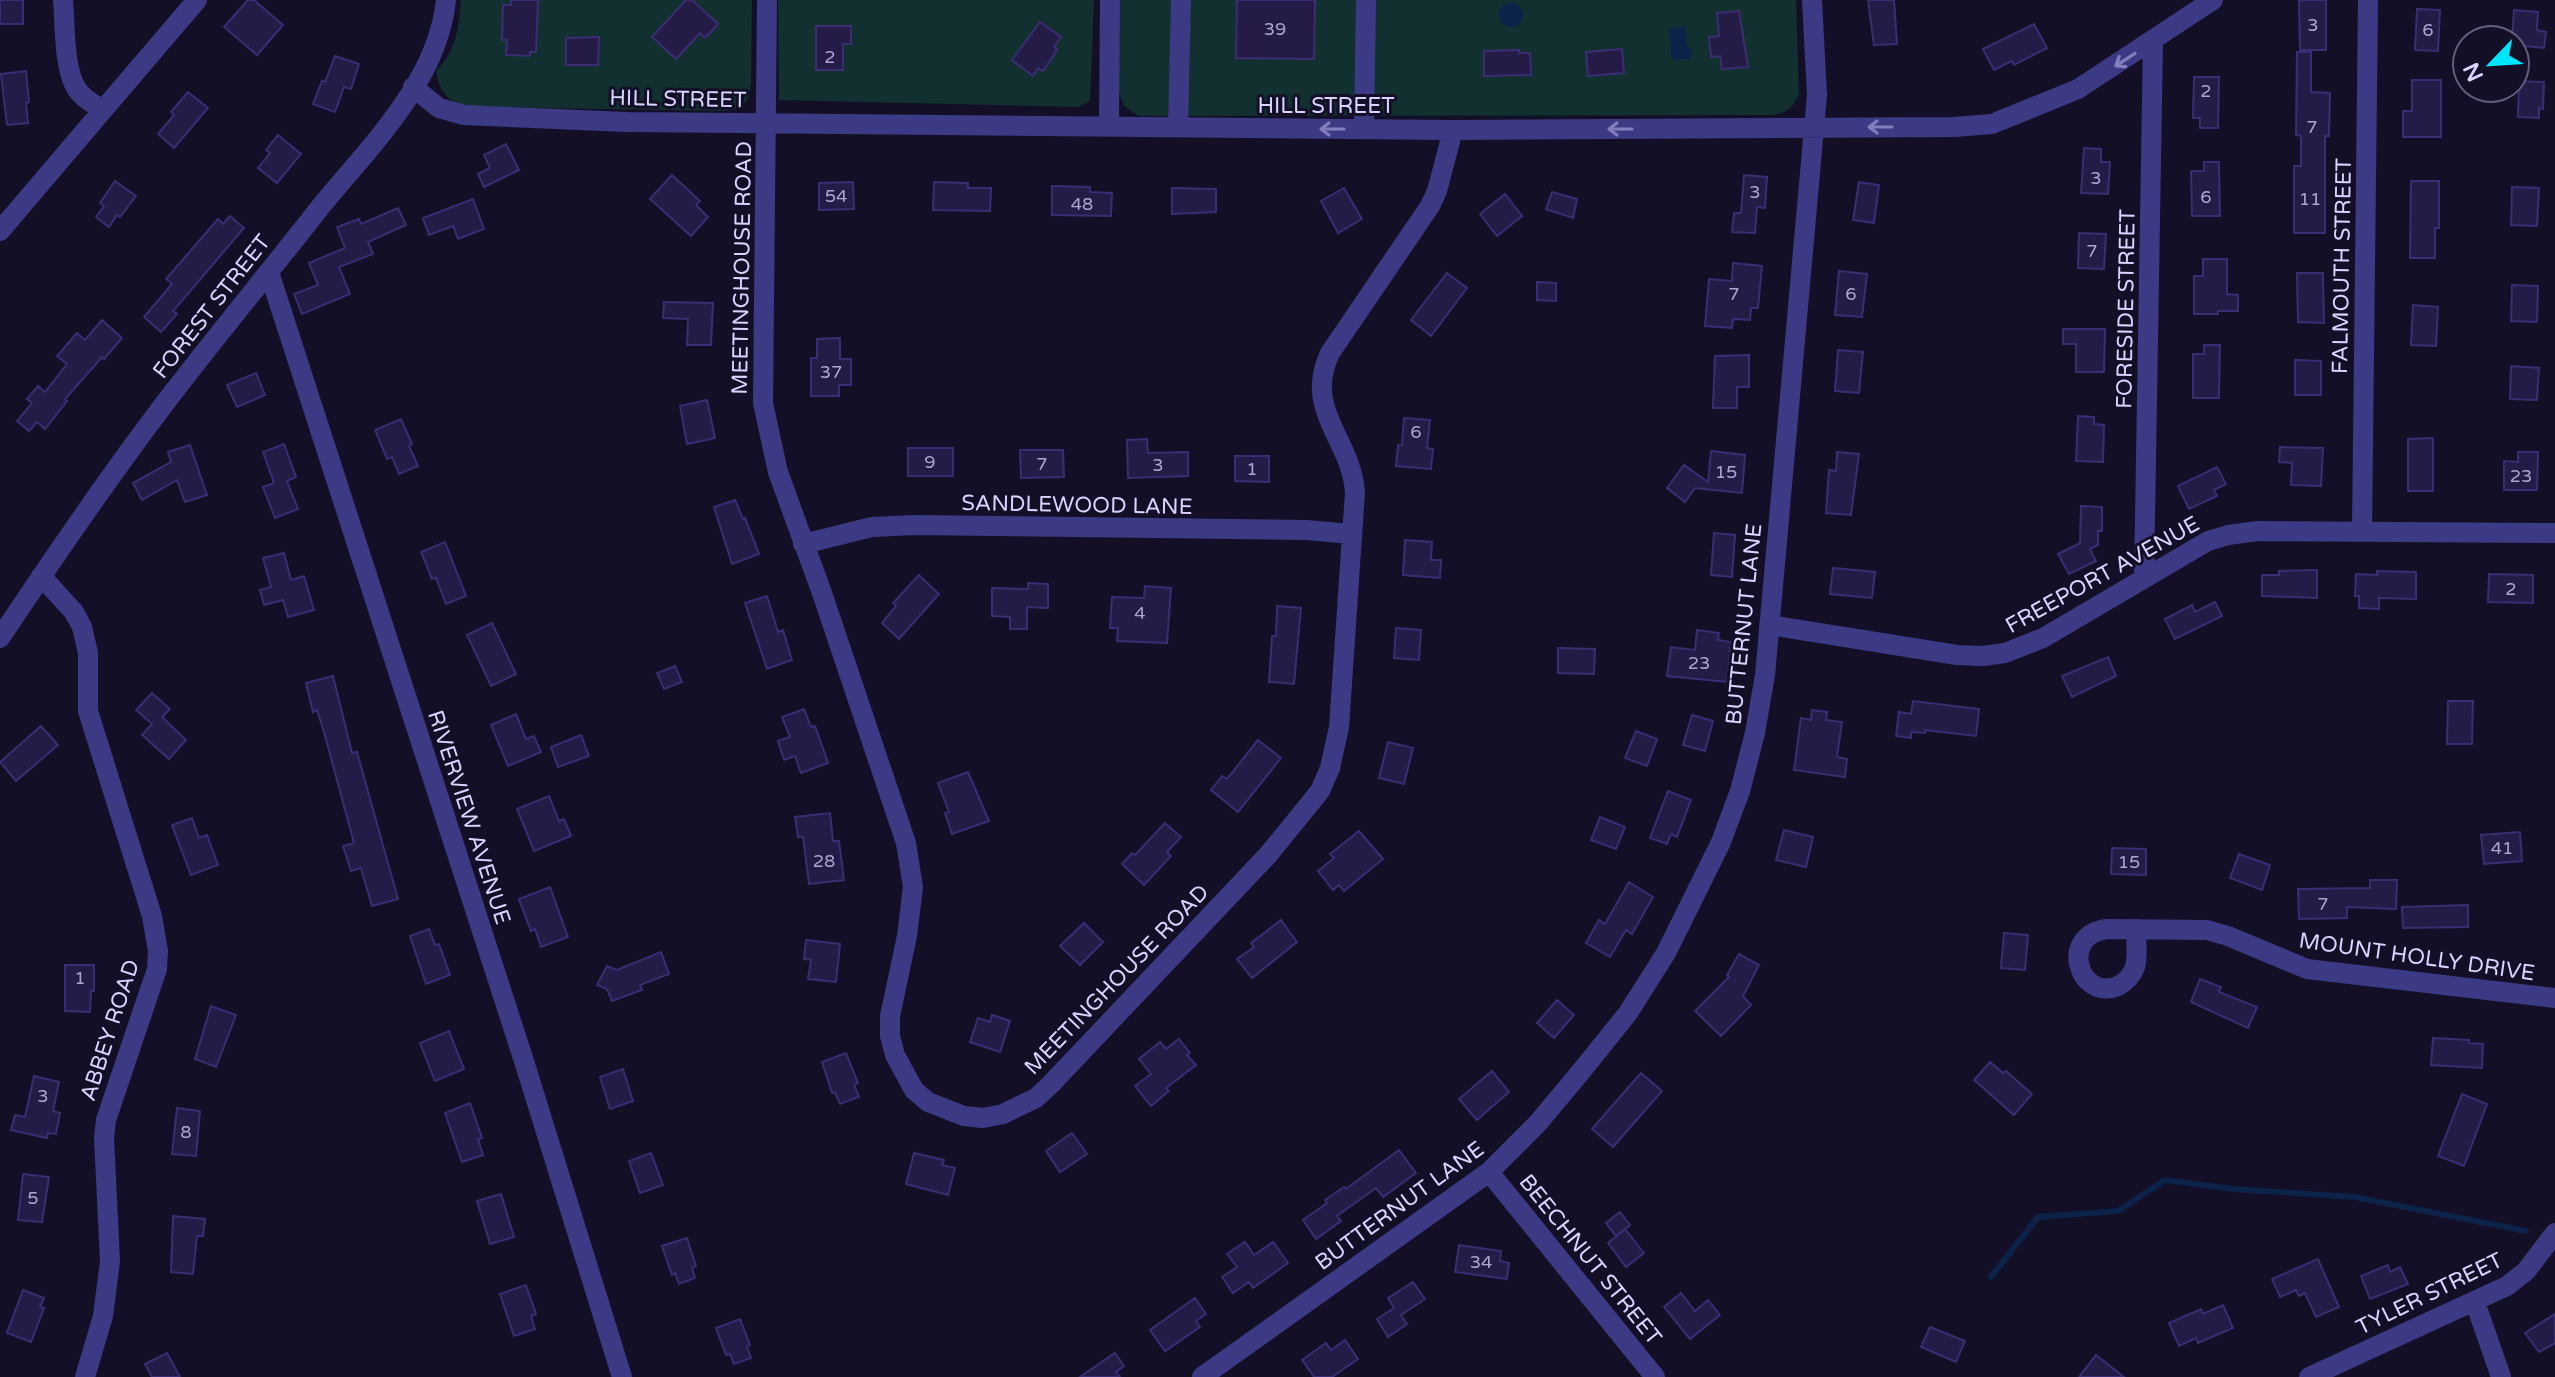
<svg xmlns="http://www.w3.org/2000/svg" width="2555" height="1377" viewBox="0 0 2555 1377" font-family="'Varela Round',sans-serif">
  <rect width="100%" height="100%" fill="#130f26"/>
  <path fill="#12302f" d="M461,0h291l-1,85 -3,14 -8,9 -13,3 -258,-4c-21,-5 -29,-14 -33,-36 20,-20 23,-43 25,-71z
    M778,0h316l-4,101 -11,6 -300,-7z
    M1120,0h676l3,94c-7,14 -11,19 -27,21l-633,1 -15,-10 -6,-16z"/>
  <path fill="#0c2248" d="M1499 15a12 12 0 1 1 24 0a12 12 0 1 1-24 0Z
    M1685,26l2,21 4,1 1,8 -3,3 -17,1 -3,-31z"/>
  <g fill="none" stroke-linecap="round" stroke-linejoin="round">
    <path stroke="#0c2248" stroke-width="6" d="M1991,1277l47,-60 80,-6 47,-31 68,9 122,8 171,34"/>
  </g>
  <path fill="#241b47" stroke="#3b2d73" stroke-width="2" d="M0,0h23v24h-23z
    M248,0h6l29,25 -26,30 -33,-28z
    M511,0h27l-2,52h-6v4l-24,-1 1,-15h-5l1,-35h8z
    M686,0h6l26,24 -13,14 -5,-5 -24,26 -24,-22z
    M1237,0h78l-1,59 -78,-1z
    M1868,0h26l3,44 -23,1z
    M2299,0h27v50h-26z
    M2417,9l23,1 -2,41 -23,-1z
    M2514,10l24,2 -1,18 9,2 -2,16 -29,-3v-5h-3z
    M1739,11l9,56 -26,2 -2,-13 -9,1 -2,-20 10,-1 -2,-23z
    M1040,22l21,15 -7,10 3,3 -14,21 -5,-3 -5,8 -21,-16z
    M2034,24l13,24 -33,17 -2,-4 -18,9 -11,-21z
    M816,26h35v18h-8v26h-27z
    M599,37l-1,28h-32v-27z
    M1622,49l2,24 -36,3 -2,-24z
    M1519,50v3h11l1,22 -47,1v-25z
    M2297,52h14v40l19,1 -1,43h-4v97h-31v-67h7v-30l-5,-1z
    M335,56l24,8 -8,25 -7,-2 -9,25 -22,-8 9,-23 3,1z
    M26,71l3,31 -3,1 2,20 -21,2 -6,-51z
    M2194,77h25l-1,51h-18v-10h-7z
    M2412,80h29v57h-38v-26h9z
    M2519,81l25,1 -1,27 -4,-1v10l-21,-1z
    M188,92l20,16 -34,40 -16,-14 16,-19 -3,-3z
    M278,135l23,19 -24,29 -19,-15 12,-15 -4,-3z
    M506,144l13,26 -35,17 -6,-13 12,-6 -6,-13z
    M2084,148l17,1v13h9l-2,32 -27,-1z
    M2204,162h15l1,54h-28l-1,-45h13z
    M672,175l28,26 -4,4 12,12 -17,19 -41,-37z
    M1744,175l23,2 -2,31 -8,-1 -2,26 -23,-1 2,-19h7z
    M115,181l21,15 -16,21 -3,-2 -8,12 -13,-10 8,-11 -4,-3z
    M2411,181h28v47h-4v30h-25z
    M853,182l1,27 -35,1v-27z
    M934,182l34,1v5h23l-1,23 -57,-1z
    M1859,182l20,3 -5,38 -21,-3z
    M1052,186l38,1v5l22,1 -1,23 -59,-1z
    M2512,187l27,1 -2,38 -26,-1z
    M1172,188l44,1v23l-44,2z
    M1344,188l18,31 -24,14 -17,-32z
    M1552,192l25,7 -4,19 -27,-9z
    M1505,194l17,22 -25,20 -17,-22z
    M473,199l11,30 -26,10 -5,-13 -24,9 -6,-17z
    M398,208l8,17 -38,17 5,12 -34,13 11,27 -48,20 -8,-20 24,-9 -9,-22 36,-15 -8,-21 22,-8 2,5z
    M230,216l14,12 -71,83 4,3 -16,18 -17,-15 28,-33 -6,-5 52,-60 5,5z
    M2079,233l27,1 -2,35 -26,-1z
    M2203,259h24v35l11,1v16h-20v3h-24v-38h9z
    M1733,263l29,3 -4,42h-7l-1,12 -17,-1 -1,9 -27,-2 4,-47 23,2z
    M1839,271l28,3 -5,43 -27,-2z
    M1447,273l20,15 -36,48 -20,-16z
    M2297,273h26l1,50 -26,-1z
    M1537,282l19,1v18l-19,-1z
    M2512,285l26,1 -1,36 -26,-1z
    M664,302l49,1 -2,42h-24l1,-26 -25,-1z
    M2413,305l25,2 -2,39 -25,-1z
    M102,320l20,18 -18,21 -2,-2 -37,42 2,2 -22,28 -8,-7 -8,9 -12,-10 15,-18 -5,-4 11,-13 7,6 22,-28 -10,-8 20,-23 8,7z
    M2063,329h42l-1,43h-28v-28h-13z
    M840,338v21h11v26h-12v11h-28v-38h6v-19z
    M2204,345h16l-1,53h-26v-44h11z
    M1838,350l25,2 -4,41 -24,-2z
    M1749,355v32h-12v21h-24l2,-52z
    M2295,360l26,1v34h-26z
    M2511,366l28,2 -2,32 -27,-1z
    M256,373l9,22 -28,12 -10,-22z
    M707,400l8,38 -28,6 -7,-38z
    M2078,416l16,1v7l10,1 -1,37 -27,-1z
    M1404,418l26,2 -3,28 6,1 -2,20 -35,-3 2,-21h4z
    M401,419l11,25 -3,2 9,20 -19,8 -7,-17 -5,2 -12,-29z
    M2433,438v53h-25v-52z
    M1147,439l1,14 40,-1v24l-60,2 -1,-38z
    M284,444l12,33 -9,4 11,28 -23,9 -12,-31 11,-4 -11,-31z
    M190,445l17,50 -22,7 -8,-22 -35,20 -9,-17 38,-21 -3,-10z
    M2280,447l43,1 -2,38 -30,-1 1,-22 -13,-1z
    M908,448h45v28h-45z
    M1020,450h43l1,27 -43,1z
    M1711,451l34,4 -3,38 -47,-5 -10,14 -18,-14 17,-23 24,17z
    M1837,452l22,2 -8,61 -25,-2 3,-43 7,1z
    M2518,452h20l-1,38h-33v-29l14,1z
    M1235,456h34v26l-34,-1z
    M2217,467l9,17 -12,6 3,6 -28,13 -11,-23z
    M735,500l8,19 2,-1 14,36 -27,10 -18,-57z
    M2081,506l21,1v24h-4v14l-8,4 6,12 -27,13 -11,-20 22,-11z
    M1714,533l21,2 -3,42 -21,-2z
    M1405,540l27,2 -1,18h10l-1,18 -37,-3z
    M445,542l21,54 -20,8 -10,-26 -4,1 -11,-27z
    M284,553l7,27 13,-4 10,34 -26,7 -5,-17 -19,5 -4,-15 11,-3 -8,-29z
    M1833,568l42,4 -3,26 -42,-4z
    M2317,570v28l-55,-2v-21h17v-4z
    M2377,571l39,1v27l-37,-1v11l-20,-1v-12h-4l1,-22 21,1z
    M2489,574l44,1v28l-45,-1z
    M919,575l20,19 -40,45 -17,-16 14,-17 -3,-3z
    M1028,583l20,1v24l-21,-1v22h-17v-12l-18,-1v-28l36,1z
    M1145,586l26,2 -4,55 -50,-2 1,-13h-8l2,-31 32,1z
    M767,596l11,36 5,-2 9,30 -25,9 -22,-66z
    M2215,602l7,14 -47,23 -10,-20 27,-14 3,7z
    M1277,606l24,2 -7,76 -25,-2 3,-46h4z
    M492,623l24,51 -25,12 -24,-51z
    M1396,628l25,2 -2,30 -25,-2z
    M1697,630l22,3 -1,7 13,2 -4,40 -60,-6 4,-29 24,3z
    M1558,648l37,1 -1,25 -36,-1z
    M2108,657l8,19 -44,21 -10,-21z
    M675,666l7,16 -18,7 -7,-16z
    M333,676l19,77 5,-1 41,147 -26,7 -11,-38 -10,3 -8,-25 11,-3 -30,-111 -7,-22 -4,2 -7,-29z
    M152,693l18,16 -8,8 24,23 -17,19 -27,-24 10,-11 -16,-14z
    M1913,701l66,8 -3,27 -51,-6v3l-14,-1v6l-15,-2 3,-24 12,2z
    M2448,701h25l-1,43h-25z
    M804,709l7,18 4,-1 13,37 -27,10 -6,-17 -11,4 -6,-19 12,-4 -8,-20z
    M1812,710l15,2 -1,8 16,2 -5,35 10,2 -2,18 -51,-7 7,-52 10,2z
    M516,714l10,25 8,-3 7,16 -33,14 -17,-41z
    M1692,715l21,6 -8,30 -22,-6z
    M41,726l17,19 -42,36 -16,-19z
    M1636,731l21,8 -10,27 -22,-8z
    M581,735l8,21 -31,11 -7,-20z
    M1258,740l23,18 -43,54 -27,-22 11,-14 5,3z
    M1388,742l25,6 -9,36 -25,-6z
    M968,772l21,49 -37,13 -7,-21 4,-1 -11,-29z
    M1668,791l23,9 -14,37 -6,-3 -4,10 -17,-6z
    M549,796l10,25 5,-2 7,17 -37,15 -17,-42z
    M830,813l3,28h6l5,39 -35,4 -6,-47h-5l-3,-20z
    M1600,817l25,10 -9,22 -25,-9z
    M192,818l7,20 8,-3 11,30 -27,10 -19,-50z
    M1165,823l16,14 -14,15 4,4 -27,29 -22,-21 10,-11 3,2z
    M1784,830l29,7 -7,30 -30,-7z
    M1359,831l24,28 -39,32 -5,-6 -6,5 -15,-19 16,-13 -4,-4z
    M2520,832l2,29 -38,3 -3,-29z
    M2112,848l34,1v26l-35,-1z
    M2239,854l31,11 -8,25 -32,-12z
    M2370,880h27l-1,29 -49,-2v11l-48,1 -1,-30 72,-1z
    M1629,882l24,15 -21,37 -6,-4 -16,27 -24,-14 13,-23 6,4z
    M550,887l18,50 -27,10 -6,-18 -4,2 -12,-32z
    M2468,905v22l-65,1 -1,-21z
    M1281,920l16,22 -45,36 -15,-19 17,-12 -3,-4z
    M1084,923l19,19 -23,23 -20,-19z
    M429,929l6,16 4,-1 11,31 -24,9 -16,-48z
    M2004,933l24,2 -3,35 -24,-2z
    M806,940l34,4 -4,38 -28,-3 3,-19 -7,-1z
    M661,952l8,22 -29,11 2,5 -30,11 -5,-12 -10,-4 10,-19 10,4z
    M1739,954l20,11 -16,31 8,9 -30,31 -26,-25 34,-34 -2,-2z
    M65,965h29v26h-3l-1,21 -25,-1z
    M2200,979l21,8 -2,5 38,15 -9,21 -57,-26z
    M1557,1000l17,15 -20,23 -17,-15z
    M211,1006l25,9 -20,52 -21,-8z
    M992,1015l18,6 -10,31 -30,-10 8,-24 12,4z
    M449,1031l15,38 -29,12 -15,-38z
    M2433,1038l36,2v3l14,1 -1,24 -51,-3z
    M1179,1039l11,14 -3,2 9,10 -30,23 3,3 -18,15 -16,-20 16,-12 -12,-15 21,-17 6,7z
    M846,1053l12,30 -4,2 5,12 -19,7 -5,-12 -3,1 -10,-31z
    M1990,1062l13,11 3,-2 26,23 -18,21 -40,-35z
    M623,1069l10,32 -23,8 -10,-32z
    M1492,1071l17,21 -32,28 -18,-21z
    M1641,1073l21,18 -49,56 -21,-18z
    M34,1076l25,6 -6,29 7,2 -4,21 -8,-1 -1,5 -36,-8 4,-15 10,2z
    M2462,1094l25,10 -23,62 -26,-10z
    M470,1103l12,35 -4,1 5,16 -21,7 -17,-49z
    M177,1108l23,3 -4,45 -24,-2z
    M1072,1133l15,21 -27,18 -14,-21z
    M1399,1150l17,23 -33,24 -7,-9 -39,28 4,5 -25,18 -13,-19 24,-17 -2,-3 19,-13 2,2z
    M651,1153l12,32 -23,8 -11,-32z
    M914,1153l30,7 -2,5 13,3 -7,27 -42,-11z
    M23,1174l26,3 -7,45 -24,-2z
    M501,1194l13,43 -24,7 -13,-43z
    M1620,1212l10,13 -14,11 -10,-13z
    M173,1216l32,3 -2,17h-6l-4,38 -22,-2z
    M1625,1229l19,24 -18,14 -18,-24z
    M687,1238l9,28 -4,2 3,10 -16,6 -4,-11 -3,2 -10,-29z
    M1245,1242l9,13 19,-13 15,21 -35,25 -4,-6 -16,11 -11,-16 15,-10 -10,-13z
    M1459,1245l42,6 -1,10 9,2 -2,16 -52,-7z
    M2318,1259l21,48 -23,10 -11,-24 -6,3 -3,-6 -16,7 -8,-18z
    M2388,1265l2,7 10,-5 8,17 -38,15 -9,-23z
    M1413,1282l12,17 -24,16 6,9 -19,13 -11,-18 17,-11 -6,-10z
    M526,1285l10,29 -5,2 4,13 -21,7 -14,-42z
    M23,1290l21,8 -4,9 4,1 -13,34 -24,-9z
    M1681,1293l14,18 13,-11 12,15 -30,24 -26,-32z
    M1195,1298l11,16 -10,7 4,6 -35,24 -15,-21z
    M2223,1305l10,23 -35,15 -2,-5 -17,8 -10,-23 32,-14 2,5z
    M2555,1314v29l-16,9 -14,-19z
    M740,1319l10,26 -3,2 4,11 -17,6 -4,-10 -4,1 -10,-27z
    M1930,1327l35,14 -9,21 -35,-15z
    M1345,1340l13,19 -26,18h-18l-12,-17 24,-17 5,7z
    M167,1353l13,24h-28l-7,-13z
    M1115,1353l9,13 -8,6 4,5h-40z
    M2096,1355l28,22h-45z"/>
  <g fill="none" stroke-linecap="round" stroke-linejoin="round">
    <path stroke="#3d3a85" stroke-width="20" d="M63,0c2,24 1,63 11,84 6,13 18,19 29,26l94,-110
      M767,0l-4,403 15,69 44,121 84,250 7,44 -6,49 -17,80v20l5,19 19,35 14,12 36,14 19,2 20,-4 33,-16 14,-13 218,-230 52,-64 10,-23 9,-41 16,-235c-4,-54 -52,-82 -25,-139l100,-147 7,-15 16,-61
      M413,87l26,21 25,7 163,7 826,8 501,-3 38,-3 86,-35 135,-89
      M1109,127l1,-127
      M1178,128l3,-128
      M1364,129l2,-129
      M0,231l103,-121
      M269,272l255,789 98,316
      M2362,532l6,-532
      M803,544l69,-17 43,-2 391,5 46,4
      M41,576l33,36 8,15 6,26v58l64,205 6,35 -1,18 -51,151 -2,18 6,123 -7,55 -18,61
      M2144,578l9,-537
      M1769,625l188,30 26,1 22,-3 38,-15 165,-97 20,-6 30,-4 297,2
      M0,638c56,-84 113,-168 175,-248 47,-61 96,-120 143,-180 50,-62 120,-128 128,-210
      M2136,929c0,12 2,27 -1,38 -3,8 -9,15 -17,19 -39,16 -60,-51 -11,-57l100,1 21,6 79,33 248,29
      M1489,1172l166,205
      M2475,1302l26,75
      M1202,1377l287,-205 49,-49 45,-54 45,-56 38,-60 55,-111 19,-51 15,-58 10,-58 52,-580 -5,-95
      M2309,1377l198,-91 19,-15 29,-38"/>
  </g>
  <defs><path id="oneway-shaft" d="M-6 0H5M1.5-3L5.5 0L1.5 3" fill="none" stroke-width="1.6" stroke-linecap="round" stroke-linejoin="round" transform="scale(2)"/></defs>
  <g stroke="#837fbc">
    <use href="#oneway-shaft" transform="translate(2125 60) rotate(147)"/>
    <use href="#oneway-shaft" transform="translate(1880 127) rotate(180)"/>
    <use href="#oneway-shaft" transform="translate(1332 129) rotate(-180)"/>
    <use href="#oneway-shaft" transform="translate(1620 129) rotate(180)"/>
  </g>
  <g text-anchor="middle" stroke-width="6" stroke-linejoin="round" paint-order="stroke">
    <g font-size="18" fill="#aca6d1">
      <text x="2313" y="31">3</text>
      <text x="1275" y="35">39</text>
      <text x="2428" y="36">6</text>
      <text x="830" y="63">2</text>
      <text x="2206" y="97">2</text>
      <text x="2312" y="133">7</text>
      <text x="2096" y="184">3</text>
      <text x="1755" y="198">3</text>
      <text x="836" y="202">54</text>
      <text x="2206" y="203">6</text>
      <text x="2310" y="205">11</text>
      <text x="1082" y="210">48</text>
      <text x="2092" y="257">7</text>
      <text x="1734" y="300">7</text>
      <text x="1851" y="300">6</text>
      <text x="831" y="378">37</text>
      <text x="1416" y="438">6</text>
      <text x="930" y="468">9</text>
      <text x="1042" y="470">7</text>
      <text x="1158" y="471">3</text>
      <text x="1252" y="475">1</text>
      <text x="1726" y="478">15</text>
      <text x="2521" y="482">23</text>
      <text x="2511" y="595">2</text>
      <text x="1140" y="619">4</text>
      <text x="1699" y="669">23</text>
      <text x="2502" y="854">41</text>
      <text x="824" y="867">28</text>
      <text x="2129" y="868">15</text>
      <text x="2323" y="910">7</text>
      <text x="80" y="984">1</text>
      <text x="43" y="1102">3</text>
      <text x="186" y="1138">8</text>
      <text x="33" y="1204">5</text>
      <text x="1481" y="1268">34</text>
    </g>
    <g font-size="22" fill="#d9d4ff" stroke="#130f26">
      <text transform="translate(678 98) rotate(1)" y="8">HILL STREET</text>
      <text x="1326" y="113">HILL STREET</text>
      <text transform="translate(2341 266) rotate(-89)" y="8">FALMOUTH STREET</text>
      <text transform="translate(741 268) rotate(-89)" y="8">MEETINGHOUSE ROAD</text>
      <text transform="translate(211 306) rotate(-52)" y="8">FOREST STREET</text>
      <text transform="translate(2125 309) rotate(-89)" y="8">FORESIDE STREET</text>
      <text transform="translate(1077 504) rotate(1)" y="8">SANDLEWOOD LANE</text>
      <text transform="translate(2102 574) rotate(-29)" y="8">FREEPORT AVENUE</text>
      <text transform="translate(1743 624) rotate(-84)" y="8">BUTTERNUT LANE</text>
      <text transform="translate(470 817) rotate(72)" y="8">RIVERVIEW AVENUE</text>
      <text transform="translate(2417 956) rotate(8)" y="8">MOUNT HOLLY DRIVE</text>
      <text transform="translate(1116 979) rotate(-46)" y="8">MEETINGHOUSE ROAD</text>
      <text transform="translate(109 1030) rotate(-72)" y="8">ABBEY ROAD</text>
      <text transform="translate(1399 1205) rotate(-36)" y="8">BUTTERNUT LANE</text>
      <text transform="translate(1591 1259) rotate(51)" y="8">BEECHNUT STREET</text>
      <text transform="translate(2429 1293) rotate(-26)" y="8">TYLER STREET</text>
    </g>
  </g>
  <g transform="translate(2491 64) rotate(245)"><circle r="38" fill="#130f26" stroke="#625e7d" stroke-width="2"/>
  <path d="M0-6L14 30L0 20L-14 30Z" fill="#00e5ff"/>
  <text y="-12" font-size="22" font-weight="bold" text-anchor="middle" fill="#d9d4ff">N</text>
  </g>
</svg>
